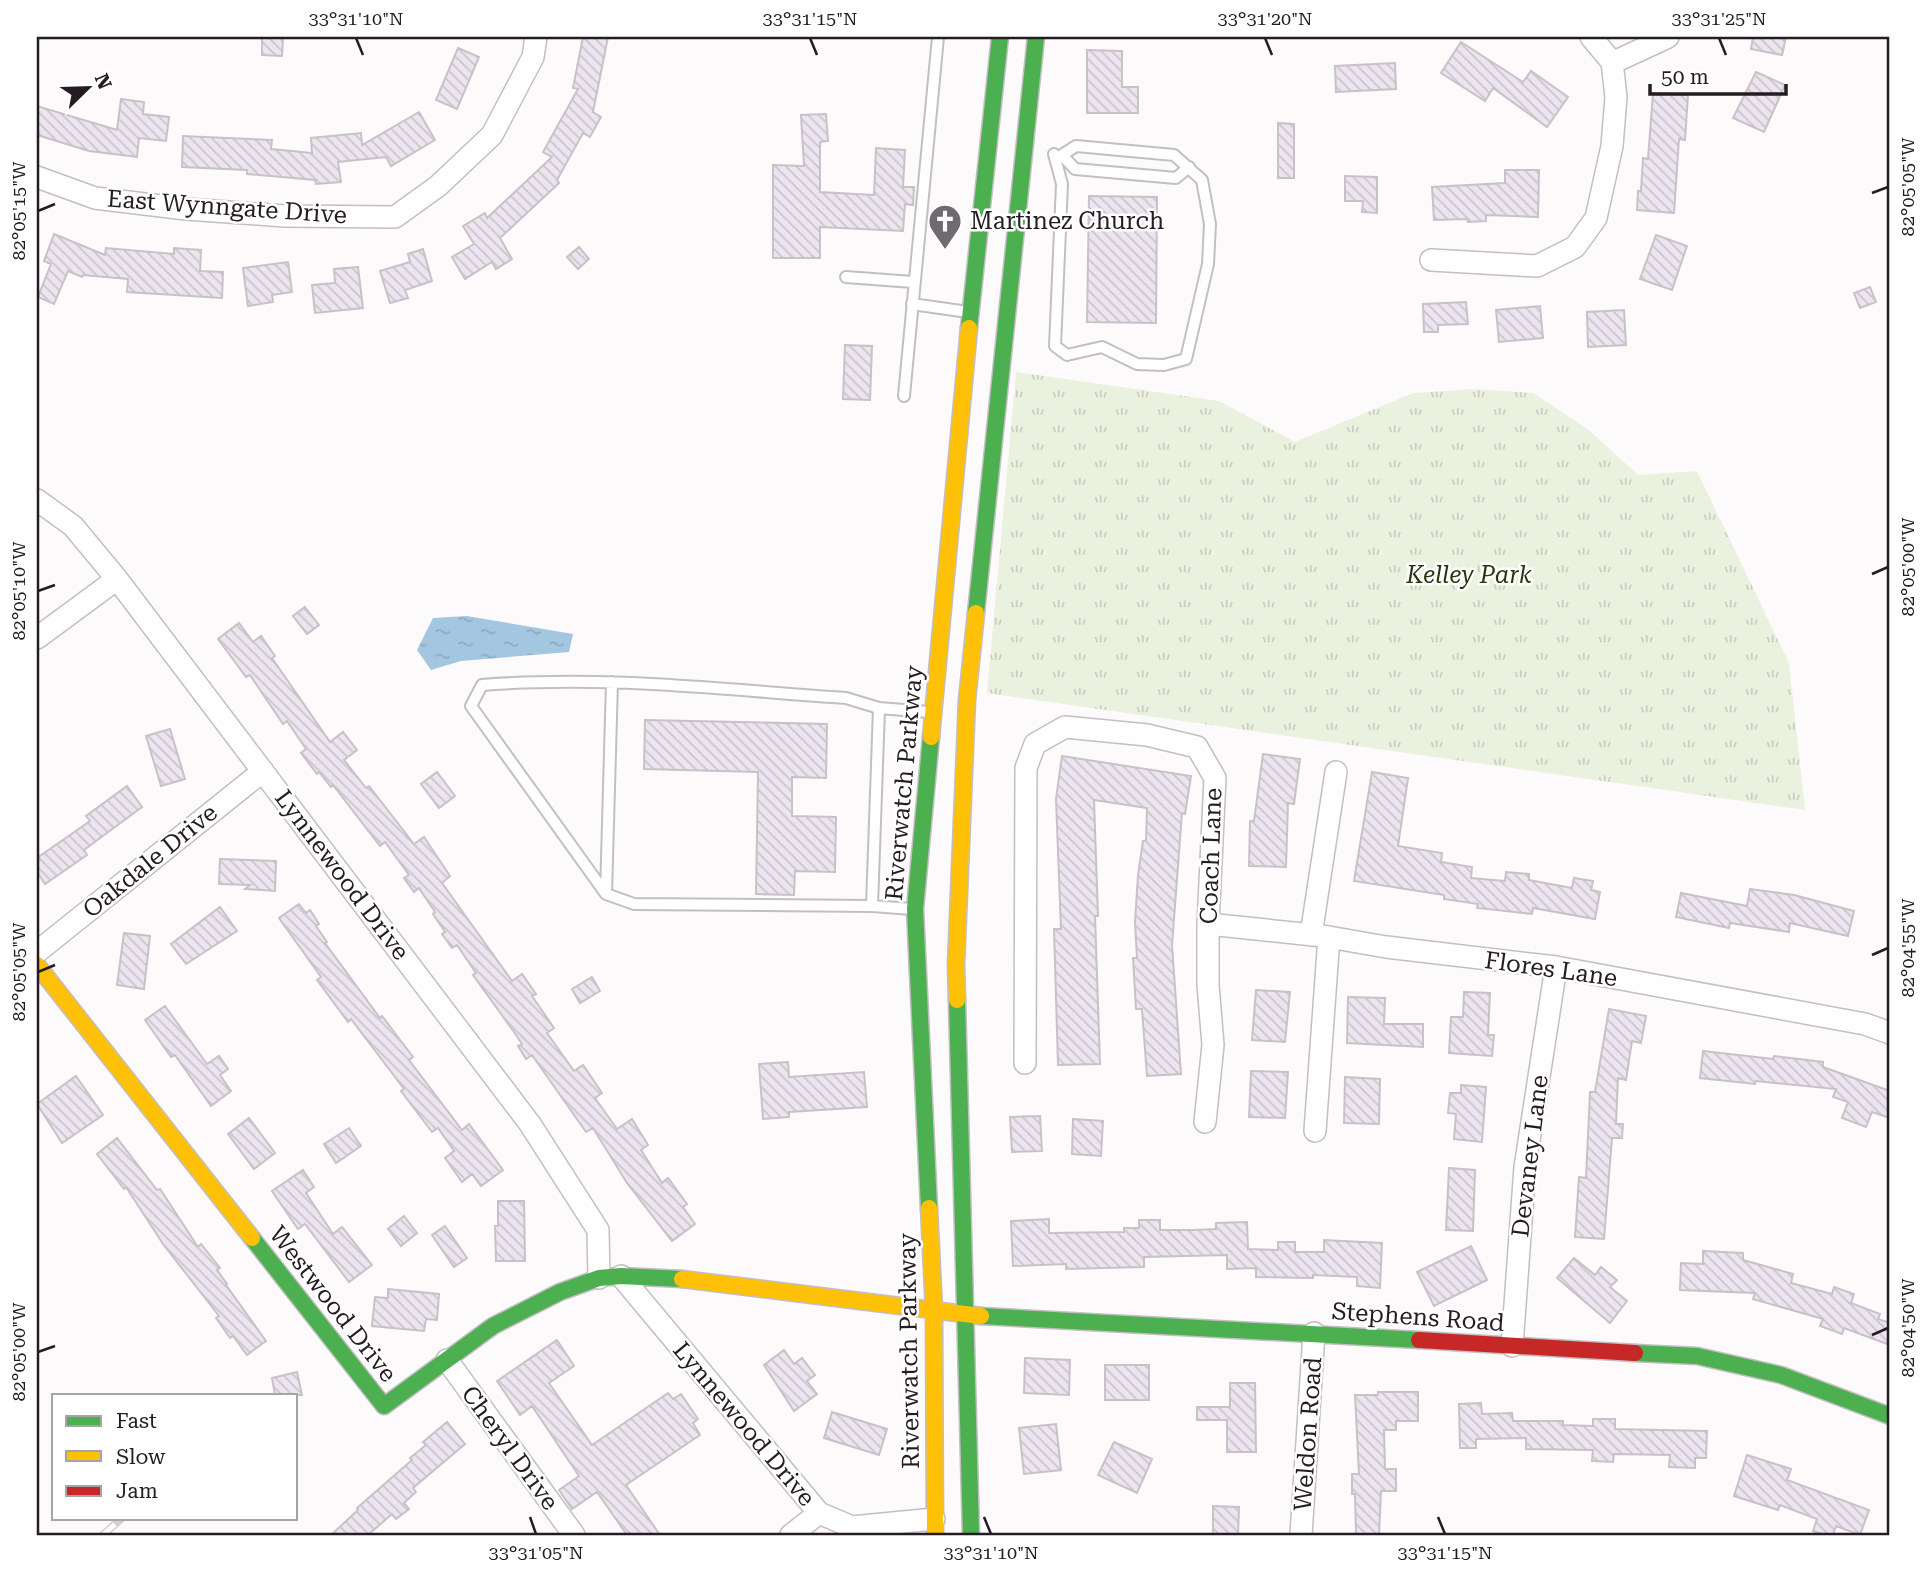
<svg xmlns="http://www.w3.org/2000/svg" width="1927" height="1572" viewBox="0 0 1927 1572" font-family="'Roboto Serif',serif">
  <defs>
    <pattern id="park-tufts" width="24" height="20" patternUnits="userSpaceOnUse" patternTransform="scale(1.75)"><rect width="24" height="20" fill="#ebf1df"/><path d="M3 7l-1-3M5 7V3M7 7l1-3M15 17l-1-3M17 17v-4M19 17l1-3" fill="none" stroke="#c9cebf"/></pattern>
    <pattern id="water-ripples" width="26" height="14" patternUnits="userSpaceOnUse" patternTransform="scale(1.75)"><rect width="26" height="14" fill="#a3c6e1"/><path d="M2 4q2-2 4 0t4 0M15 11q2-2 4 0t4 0" fill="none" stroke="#8caac1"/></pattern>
    <pattern id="building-back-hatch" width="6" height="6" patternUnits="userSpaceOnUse" patternTransform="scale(1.75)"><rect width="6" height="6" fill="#ece5ef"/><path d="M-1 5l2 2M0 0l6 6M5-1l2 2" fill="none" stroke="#cac4cd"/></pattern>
  </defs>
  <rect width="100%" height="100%" fill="#fdfafc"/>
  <path fill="url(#park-tufts)" d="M1016,372l203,29 76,41 118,-49 61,-4 59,4 57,38 48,44 59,-4 92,192 16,147 -818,-117z"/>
  <path fill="url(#water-ripples)" d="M467,616l106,18 -4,18 -108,9 -30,9 -14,-20 16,-32z"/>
  <path fill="url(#building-back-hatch)" stroke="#c6c2c8" stroke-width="2" d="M262,37h21l-1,19 -20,-1z
    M583,37h25l-15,75 8,5 -11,20 -7,-4 -26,47 2,3 -59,55 12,21 -16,10 -4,-7 -27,17 -13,-22 22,-13 -11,-18 22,-13 2,5 65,-61 -9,-5 35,-63 -5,-1z
    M1753,37h33l-4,18 -31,-6z
    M1461,42l62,40 8,-11 37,26 -21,30 -54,-39 -8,13 -44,-28z
    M458,48l21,9 -22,52 -21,-9z
    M1087,50l35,1v36h16v26h-51z
    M1395,63l1,26 -60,3 -1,-26z
    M1756,72l29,13 -21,47 -31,-14z
    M1653,93l35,2 -3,45 -6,-1 -5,74 -37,-3 1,-19h3l2,-33 5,1z
    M121,99l23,3 -1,12 26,3 -3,24 -27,-3 -2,19 -48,-6 -52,-16v-29l80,24z
    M419,112l16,28 -44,26 -5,-9 -48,5 3,20 -25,2 -1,-4 -68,-6v-4l-65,-3 1,-31 89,4 -1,9 41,4 -1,-15 50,-5 1,12z
    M826,114l2,27 -8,1v50l54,3 2,-47 29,2 -2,37h11l-1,18 -8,-1 -2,27 -83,-4v31h-47v-93l31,1 -3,-51z
    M1278,123l16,1v54h-16z
    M1505,170h34l-1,47 -52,-2v6l-18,1 -1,-3 -33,1 -2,-33 73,-4z
    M1345,176l32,1v36l-15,-1 1,-11h-18z
    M1089,196l68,1 -1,126 -69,-1z
    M54,234l51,21 1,-7 68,6v-6l27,2 -1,21 23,1 -1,26 -95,-6 1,-13 -45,-4 -1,2 -14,-6 -14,33 -16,-7 13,-33 -7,-3z
    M1656,235l31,11 -15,44 -32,-11z
    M579,247l10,12 -11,10 -11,-12z
    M423,249l9,32 -27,9 3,8 -18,5 -10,-32 30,-9 -2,-8z
    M288,262l4,30 -20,3 1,7 -25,4 -5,-38z
    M358,267l5,41 -48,5 -3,-28 23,-2 -1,-14z
    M1870,287l6,15 -16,6 -6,-15z
    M1466,302l2,22 -30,1v7h-14l-1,-28z
    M1540,306l3,32 -44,4 -3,-32z
    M1624,310l2,35 -38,2 -1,-35z
    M845,345l27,1 -2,54 -27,-1z
    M305,607l14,18 -12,9 -14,-18z
    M239,623l14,19 8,-6 14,20 -3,2 58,84 13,-10 14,18 -13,10 22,28 3,-2 45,58 10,-7 26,39 -8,7 70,98 10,-7 14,20 -4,2 22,32 -7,5 27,38 9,-6 19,28 -7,5 22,31 15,-10 16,26 -7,5 21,33 6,-5 19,26 -4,3 12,17 -23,17 -45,-58 -34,-55 -7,4 -54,-77 -6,4 -8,-13 4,-2 -8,-12 -41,-57 3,-2 -19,-28 -5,3 -10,-14 3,-2 -12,-18 2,-2 -16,-24 -5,4 -10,-14 5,-3 -24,-33 -5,4 -47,-61 -2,2 -12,-15 -2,2 -16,-21 5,-4 -19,-28 -4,3 -33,-49 -4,2 -28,-38z
    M645,720l182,4 -1,54 -34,-1v39l44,1 -1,55 -40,-1 -1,24 -38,-1 2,-122 -114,-3z
    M170,729l15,50 -24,7 -15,-50z
    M1263,754l37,5 -6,45 -6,-1 -2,64 -37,-1 1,-45h4z
    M1062,756l129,20 -6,38 -3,-1 -10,132 9,129 -34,2 -5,-67h-6l-3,-51h4l-2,-36 3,-47 5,-34h3l1,-33 -53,-8 4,116h-3l5,148 -42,1 -4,-136h7l-5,-130z
    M437,772l18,24 -16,12 -18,-24z
    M1372,772l36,6 -10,68 44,7 -1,9 31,5 -1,11 34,3 1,-9 23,2v6l43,8 2,-10 19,3 -2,9 9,2 -5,27 -62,-11 -1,6 -55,-6 1,-4 -34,-5v-4l-90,-14z
    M127,786l15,21 -58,43 3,5 -42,29 -8,-12v-14l53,-37 -4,-5z
    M220,859l56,2 -1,30 -30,-2 5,-4 -31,-1z
    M1750,889l44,6 60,16 -6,25 -58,-13 -1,9 -59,-9 -1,5 -53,-11 5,-24 66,13z
    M299,904l7,9 4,-3 9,14 -3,2 11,16 -2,1 55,75 2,-2 31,41 -4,3 53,70 7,-6 34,46 -22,16 -9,-12 -10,8 -17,-24 9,-7 -16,-23 -6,4 -31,-41 3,-2 -53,-70 -3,3 -31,-42 4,-3 -42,-59z
    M220,907l17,24 -51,33 -15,-20z
    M124,933l26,3 -6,53 -27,-4z
    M592,977l8,14 -20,12 -8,-14z
    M1256,990l34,2 -5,50 -33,-2z
    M1464,992l26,1 -2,42h6l-2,21 -43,-3 2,-36h12z
    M1348,997l37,1 -1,26h39v23l-76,-4z
    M165,1006l42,58 12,-8 9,13 -8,6 11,16 -20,15 -36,-51 -4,2 -26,-37z
    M1609,1009l37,7 -5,27 -9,-2 -6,39 -8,-2 -2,46h7l-1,14h-10l-8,101 -29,-2 4,-60 7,1 4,-86h5z
    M1703,1051l70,8 1,-3 49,6v5l67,24v27l-18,-6 -6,15 -24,-9 6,-16 -15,-5 3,-8 -80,-8 -1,3 -55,-6z
    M788,1062l1,15 75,-5 3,35 -78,5v5l-26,2 -4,-55z
    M1251,1071l37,1 -3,46 -36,-1z
    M76,1076l27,39 -41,28 -25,-39z
    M1345,1077l35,2 -1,45 -35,-1z
    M1461,1085l25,2 -4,55 -28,-3 2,-25 -8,-1 2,-20h11z
    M1040,1116l2,35 -30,1 -2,-35z
    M249,1118l26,35 -21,16 -26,-35z
    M1073,1119l30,2 -2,35 -29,-2z
    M349,1128l12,18 -25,17 -12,-19z
    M117,1138l40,52 3,-1 38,58 3,-3 19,24 -3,2 10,14 -1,1 40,56 -19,14 -14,-19 -3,2 -14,-20 3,-2 -56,-72 -37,-57 -2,2 -27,-35z
    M1449,1168l26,2 -2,61 -27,-1z
    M303,1170l11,17 -8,6 27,41 9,-7 30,38 -23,17 -44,-58 -7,5 -26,-38z
    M498,1201h26l1,60h-29l-1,-35h3z
    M404,1216l13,17 -16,13 -13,-17z
    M1049,1219v14l75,-1v-4h15v-8h21v10h34l22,-1v-6l31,-1 1,27 30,1v-8h17v10h29v-12l58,3 -2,45 -23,-2v-9l-44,-2v3l-57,-1v-9l-29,1v-14l-83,2v10l-78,2v-5l-53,2 -2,-45z
    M445,1226l22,32 -13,9 -22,-32z
    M1471,1246l16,34 -53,26 -17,-34z
    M1703,1251l40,2v7l50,14 -2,9 41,11 2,-7 20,7 -3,9 29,11 -2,5 12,4v22l-46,-17 -2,6 -22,-8 3,-7 -70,-20 2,-6 -75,-3 1,-27 22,1z
    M1574,1258l21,17 6,-8 16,13 -7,7 17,14 -17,22 -53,-45z
    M388,1289l51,5 -2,26 -11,-1 -2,12 -52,-5 3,-29 13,1z
    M557,1340l17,26 -25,17 43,62 76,-52 5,6 8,-5 17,25 -5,4 7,12 -74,50 34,50h-33l-30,-43 -25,17 -13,-19 20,-14 -47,-70 -12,9 -23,-34z
    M784,1350l10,14 8,-6 13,17 -8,6 10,13 -23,17 -30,-46z
    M1025,1358l45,2 -1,35 -45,-2z
    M1105,1365h44v35h-44z
    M297,1372l5,23h-27l-3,-17z
    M1230,1383h25l1,69h-29v-32h-30v-13h33z
    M1378,1392h40v29h-22v9h-12l1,39h11v22h-15l-2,44h-23l-1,-41h-3v-20h7l-4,-79h23z
    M1481,1403l1,11 30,-1 1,8h50v4l30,1v-7h22v10l92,2 -1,27h-11v10l-26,-1 1,-12 -56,-1 -1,8 -21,-1 1,-11 -67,-1v-11l-50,1v9h-16l-1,-44z
    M832,1412l55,17 -8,26 -55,-17z
    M447,1422l18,22 -52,44 3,4 -12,11 5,6 -13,10 -4,-5 -24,21h-37l27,-25 -1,-2 55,-48 -2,-2 16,-13 -3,-3z
    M1056,1424l5,46 -37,4 -5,-46z
    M1114,1442l38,17 -15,34 -39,-18z
    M1747,1455l44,14 -4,11 82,30 -9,25 -24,-9 -3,9h-8l-12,-4 4,-12 -37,-14 -2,5 -44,-14z
    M1213,1506l26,1 -1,28h-25z"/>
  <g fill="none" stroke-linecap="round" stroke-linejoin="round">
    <defs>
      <path id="lane" d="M1054,154l8,30 -7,162 12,9 35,-8 35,17 27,1 22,-6 22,-95 2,-40 -8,-44 -28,-25 -98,-9 -14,9 13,14 101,9 13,-11
        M846,277l67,5
        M912,304l56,8
        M904,396l34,-359
        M606,894l6,-212
        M872,906l7,-198
        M912,909l-40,-3 -238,-2 -28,-10 -135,-188 11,-21c121,-10 244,5 364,13l33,10 50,4"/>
      <path id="street" d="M1612,63l56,-26
        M37,177l58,21 91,11 99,7 110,1 43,-31 54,-51 41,-78 3,-20
        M1431,260l106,6 38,-19 21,-29 16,-72 4,-49 -4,-35 -21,-25
        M37,500l36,26 44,53 413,545 68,106 1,48
        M37,638l80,-59
        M1208,924l115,12 63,11 170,20 309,57 25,9
        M1311,935l25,-163
        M37,952l226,-181
        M1025,1063l1,-295 9,-24 30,-17 82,8 50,12 18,31 -7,146v61l5,60 -8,77
        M1315,1131l14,-194
        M621,1276l198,237 33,14 82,-8
        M1512,1346l13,-179 31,-200
        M447,1360l127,175
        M791,1535l28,-22
        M1301,1535l13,-202"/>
      <path id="fast" d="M969,328l31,-291
        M976,613l60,-576
        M957,1000l14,535
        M929,1208l-14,-299 16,-172
        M252,1238l132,168 109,-80 67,-34 39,-14 22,-2 61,3
        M981,1316l438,24
        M1635,1353l62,3 84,19 109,41"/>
      <path id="slow" d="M931,737l38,-409
        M37,965l215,273
        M957,1000l-1,-35 11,-265 9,-87
        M929,1208l5,103 1,224
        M682,1279l299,37"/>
      <path id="jam" d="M1419,1340l216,13"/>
    </defs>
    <use href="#lane" stroke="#c3bec2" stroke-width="14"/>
    <use href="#street" stroke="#c3bec2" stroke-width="24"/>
    <use href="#fast" stroke="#c3bec2" stroke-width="19"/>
    <use href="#slow" stroke="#c3bec2" stroke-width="19"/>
    <use href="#jam" stroke="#c3bec2" stroke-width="19"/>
    <use href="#lane" stroke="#fffeff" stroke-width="10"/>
    <use href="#street" stroke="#fffeff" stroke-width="21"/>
    <use href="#fast" stroke="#4caf50" stroke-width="16"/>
    <use href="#slow" stroke="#ffc107" stroke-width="16"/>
    <use href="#jam" stroke="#c62828" stroke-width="16"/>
    <defs>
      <path id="rail" d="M103,1535l19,-17"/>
    </defs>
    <use href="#rail" stroke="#d2d0d1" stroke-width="8"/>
    <use href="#rail" stroke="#fff" stroke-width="5" stroke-dasharray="16" stroke-linecap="butt"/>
  </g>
  <path fill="none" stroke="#241b23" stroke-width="2.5" d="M356,38l7,17M810,38l7,17M1265,38l7,17M1719,38l7,17M1872,193l16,-6M38,211l17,-7M1872,574l16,-7M38,591l17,-6M1872,955l16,-7M38,972l17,-7M1872,1335l16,-7M38,1352l17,-6M530,1517l6,17M984,1517l7,17M1438,1517l7,17"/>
  <defs>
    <symbol id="church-pin" viewBox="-11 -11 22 30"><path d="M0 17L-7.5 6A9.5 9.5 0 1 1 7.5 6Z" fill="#70696f" stroke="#fff"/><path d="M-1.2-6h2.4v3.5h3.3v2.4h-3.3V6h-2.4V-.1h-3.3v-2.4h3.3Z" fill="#fff"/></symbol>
  </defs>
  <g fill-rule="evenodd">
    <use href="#church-pin" x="926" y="202" width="38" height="52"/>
  </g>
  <g text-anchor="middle" stroke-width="5" stroke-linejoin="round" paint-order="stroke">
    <g font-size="24" fill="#241b23" stroke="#fff">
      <text transform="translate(227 207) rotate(4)" y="8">East Wynngate Drive</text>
      <text transform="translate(904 783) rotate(-85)" y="8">Riverwatch Parkway</text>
      <text transform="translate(1211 856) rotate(-88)" y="8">Coach Lane</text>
      <text transform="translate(150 861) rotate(-39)" y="8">Oakdale Drive</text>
      <text transform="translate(342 875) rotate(53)" y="8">Lynnewood Drive</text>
      <text transform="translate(1551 969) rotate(8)" y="8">Flores Lane</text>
      <text transform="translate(1530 1156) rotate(-83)" y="8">Devaney Lane</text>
      <text transform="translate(333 1304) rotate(52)" y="8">Westwood Drive</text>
      <text transform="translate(1418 1317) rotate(4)" y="8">Stephens Road</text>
      <text transform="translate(909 1351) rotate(-91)" y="8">Riverwatch Parkway</text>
      <text transform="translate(744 1424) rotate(50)" y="8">Lynnewood Drive</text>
      <text transform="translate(1308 1434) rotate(-86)" y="8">Weldon Road</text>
      <text transform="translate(510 1448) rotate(54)" y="8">Cheryl Drive</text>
    </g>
    <g font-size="24" fill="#241b23" stroke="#fff" text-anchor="start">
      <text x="970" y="229">Martinez Church</text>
    </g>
    <g font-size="24" font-style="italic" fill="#28360e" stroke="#fff">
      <text x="1469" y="583">Kelley Park</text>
    </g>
  </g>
  <rect width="1927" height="1572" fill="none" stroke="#ffffff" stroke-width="77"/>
  <rect x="52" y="1394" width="245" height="126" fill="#ffffff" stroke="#a7a4a7" stroke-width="2"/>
  <rect x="66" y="1416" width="35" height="10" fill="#4caf50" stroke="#a7a4a7" stroke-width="2"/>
  <text x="116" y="1428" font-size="21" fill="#241b23">Fast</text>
  <rect x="66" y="1451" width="35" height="10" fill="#ffc107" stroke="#a7a4a7" stroke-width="2"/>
  <text x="116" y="1464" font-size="21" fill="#241b23">Slow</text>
  <rect x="66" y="1486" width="35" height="10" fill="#c62828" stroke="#a7a4a7" stroke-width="2"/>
  <text x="116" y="1498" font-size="21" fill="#241b23">Jam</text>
  <g transform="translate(88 88) rotate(67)" stroke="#ffffff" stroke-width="5" paint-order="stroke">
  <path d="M0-5L12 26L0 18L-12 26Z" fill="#241b23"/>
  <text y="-10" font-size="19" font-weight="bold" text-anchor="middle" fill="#241b23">N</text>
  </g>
  <path d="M1650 84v10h136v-10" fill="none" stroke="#241b23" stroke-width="3.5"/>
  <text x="1661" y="84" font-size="21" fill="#241b23" stroke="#ffffff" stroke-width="5" paint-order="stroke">50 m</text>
  <rect x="38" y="38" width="1850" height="1496" fill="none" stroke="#241b23" stroke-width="2.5"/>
  <g font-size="18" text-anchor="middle" fill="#241b23">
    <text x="356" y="25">33°31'10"N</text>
    <text x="810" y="25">33°31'15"N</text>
    <text x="1265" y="25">33°31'20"N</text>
    <text x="1719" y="25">33°31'25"N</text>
    <text transform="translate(1908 187) rotate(-90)" y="6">82°05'05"W</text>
    <text transform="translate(19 211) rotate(-90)" y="6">82°05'15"W</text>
    <text transform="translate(1908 567) rotate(-90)" y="6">82°05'00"W</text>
    <text transform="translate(19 591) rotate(-90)" y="6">82°05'10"W</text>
    <text transform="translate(1908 948) rotate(-90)" y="6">82°04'55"W</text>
    <text transform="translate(19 972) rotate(-90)" y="6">82°05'05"W</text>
    <text transform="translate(1908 1328) rotate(-90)" y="6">82°04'50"W</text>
    <text transform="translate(19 1352) rotate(-90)" y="6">82°05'00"W</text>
    <text x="536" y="1559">33°31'05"N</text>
    <text x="991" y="1559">33°31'10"N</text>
    <text x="1445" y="1559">33°31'15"N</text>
  </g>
</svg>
